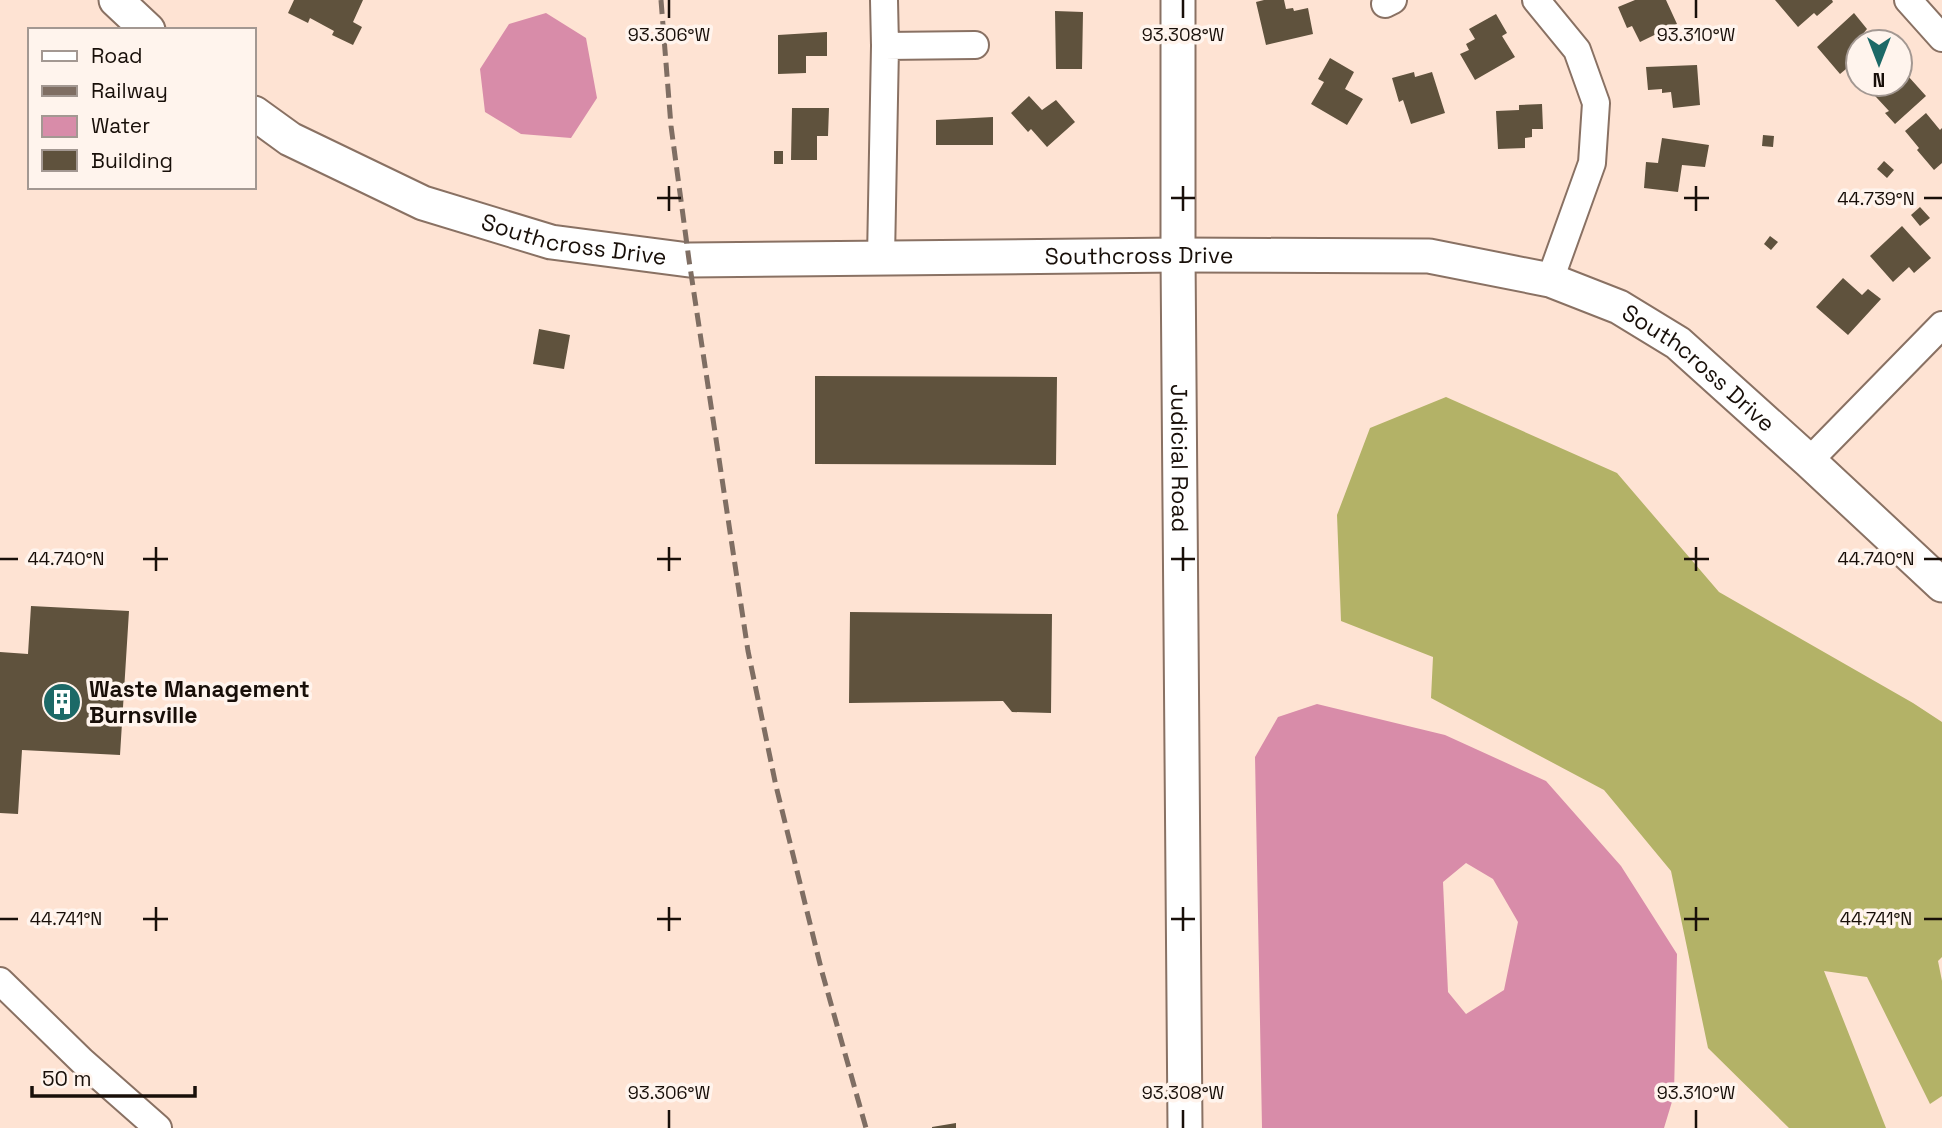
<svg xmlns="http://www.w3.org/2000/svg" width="1942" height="1128" viewBox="0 0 1942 1128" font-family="'Space Grotesk',sans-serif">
  <rect width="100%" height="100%" fill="#fee3d3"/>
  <path fill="#b3b267" d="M1446,397l171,76 102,119 194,111 29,19v235l-4,4 4,20v115l-12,8 -63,-127 -43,-6 62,157h-97l-81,-80 -37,-177 -67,-81 -173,-92 2,-41 -92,-36 -4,-106 33,-87z"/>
  <path fill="#d88ca9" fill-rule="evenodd" d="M546,13l40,25 11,60 -26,40 -50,-4 -36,-22 -5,-43 29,-45z
    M1317,704l128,31 101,46 75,85 56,88 -3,141 -10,33h-402l-7,-371 23,-40zM1466,863l27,16 25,43 -14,68 -38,24 -18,-22 -5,-110z"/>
  <path fill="#5f523d" d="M294,0h69l-10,22 9,5 -9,18 -21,-10 2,-4 -24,-13 -2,5 -20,-10z
    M1264,0h20l2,9 7,-1 1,3 14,-3 5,26 -47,11 -10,-43z
    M1635,0h31l11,24 -37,18 -8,-16 -5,2 -9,-21z
    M1775,0h57l1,2 -16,14 -3,-3 -16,14z
    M1055,11l28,1 -1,57h-26z
    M1854,13l13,16 -5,6 6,7h-10v17l-18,15 -23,-27z
    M1496,14l11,19 -5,3 13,21 -40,23 -15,-26 9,-4 -3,-6 9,-5 -6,-10z
    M827,32v24h-21v17l-28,1v-39z
    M1330,58l24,14 -9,17 18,10 -16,26 -36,-21 13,-22 -6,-3z
    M1697,65l3,40 -27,3 -2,-16 -9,1v-4l-14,1 -2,-23z
    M1414,72l1,5 17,-5 13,41 -34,11 -8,-24 -4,2 -7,-24z
    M1908,76l18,20 -31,28 -10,-11 4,-2 -25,-27h32l1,2z
    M1029,96l13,14 14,-10 19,22 -28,25 -16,-18 -3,3 -17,-19z
    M1542,104l1,25h-11v8l-7,1v10l-27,1 -2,-38 23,-1v-5z
    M792,108h37l-1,28h-11v24h-26z
    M1926,113l14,17 2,-2v35l-8,7 -17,-20 2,-2 -14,-17z
    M993,117v28h-57v-25z
    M1763,135l11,1 -1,11 -11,-1z
    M1662,138l47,7 -4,22 -23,-2 -4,27 -34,-4 2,-26 12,1z
    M774,151h9v13h-9z
    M1884,161l10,9 -7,8 -10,-9z
    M1920,207l10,11 -10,8 -9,-11z
    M1902,226l29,32 -17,15 -5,-6 -16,15 -23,-26z
    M1770,236l8,6 -7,8 -7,-6z
    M1843,278l19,17 6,-6 13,10 -33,36 -32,-28z
    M539,329l31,6 -6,34 -31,-5z
    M815,376l242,1 -1,88 -241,-1z
    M31,606l98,5 -9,144 -98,-5 -4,64 -18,-1v-161l28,2z
    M850,612l202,2 -1,99 -39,-1 -9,-11 -154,2z
    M956,1123v5h-24v-1z"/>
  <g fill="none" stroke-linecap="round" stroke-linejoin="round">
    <defs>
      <path id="minor" d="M1536,0l41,50 19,53 -4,60 -42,117
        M1908,0l34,38
        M1385,4l8,-4
        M885,46l90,-1
        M881,258l4,-212 -1,-46
        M1809,461l133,-136
        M0,981l82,80 76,67"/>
      <g id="tertiary">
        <path d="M116,0l32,30"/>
        <path id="s1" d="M1178,0v255l7,873"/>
        <path id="s2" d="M254,113l36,26 133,64 128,39 138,18 489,-5 251,1 121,24 69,27 59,36 131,118 133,124"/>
      </g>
    </defs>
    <use href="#minor" stroke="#897163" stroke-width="30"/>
    <use href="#tertiary" stroke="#897163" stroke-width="37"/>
    <use href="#minor" stroke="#fff" stroke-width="26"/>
    <use href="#tertiary" stroke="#fff" stroke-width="33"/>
    <path stroke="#7f6e63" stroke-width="5" stroke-dasharray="14 7" stroke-linecap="butt" d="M661,0l10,126 18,134 59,391 28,135 22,89 24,97 44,156"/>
  </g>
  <path fill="none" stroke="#180f09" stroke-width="2.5" d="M669,0v18M1183,0v18M1696,0v18M669,186v25M1183,186v25M1696,186v25M657,198h24M1171,198h24M1684,198h25M1924,198h18M156,547v24M669,547v24M1183,547v24M1696,547v24M0,559h18M143,559h25M657,559h24M1171,559h24M1684,559h25M1924,559h18M156,907v24M669,907v24M1183,907v24M1696,907v24M0,919h18M143,919h25M657,919h24M1171,919h24M1684,919h25M1924,919h18M669,1110v18M1183,1110v18M1696,1110v18"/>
  <defs>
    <symbol id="building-disc" viewBox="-11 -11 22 22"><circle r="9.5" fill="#1c6967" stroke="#fff4ed"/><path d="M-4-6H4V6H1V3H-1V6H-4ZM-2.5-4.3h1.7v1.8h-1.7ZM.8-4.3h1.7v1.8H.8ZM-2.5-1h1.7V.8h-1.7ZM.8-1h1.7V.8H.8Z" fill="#fff"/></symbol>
  </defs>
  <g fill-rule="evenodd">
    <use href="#building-disc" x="40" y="680" width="44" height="44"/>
  </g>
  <g text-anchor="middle" stroke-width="7" stroke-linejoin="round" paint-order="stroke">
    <g font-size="23" fill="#180f09" stroke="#fff4ed">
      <text dy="8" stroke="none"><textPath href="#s2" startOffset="348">Southcross Drive</textPath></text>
      <text dy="8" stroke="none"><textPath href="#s2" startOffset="915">Southcross Drive</textPath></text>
      <text dy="8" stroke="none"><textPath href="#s2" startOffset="1503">Southcross Drive</textPath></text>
      <text dy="8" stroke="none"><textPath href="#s1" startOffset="458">Judicial Road</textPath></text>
    </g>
    <g font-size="23" font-weight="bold" fill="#180f09" stroke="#fff4ed" text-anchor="start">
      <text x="89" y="697">Waste Management<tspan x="89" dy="26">Burnsville</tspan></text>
    </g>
  </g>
  <g font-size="18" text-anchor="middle" fill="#180f09" stroke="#fff4ed" stroke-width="7" stroke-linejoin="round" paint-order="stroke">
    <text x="669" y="41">93.306°W</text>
    <text x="1183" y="41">93.308°W</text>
    <text x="1696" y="41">93.310°W</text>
    <text x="1876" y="205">44.739°N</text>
    <text x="1876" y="565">44.740°N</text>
    <text x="66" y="565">44.740°N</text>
    <text x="1876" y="925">44.741°N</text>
    <text x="66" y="925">44.741°N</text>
    <text x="669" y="1099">93.306°W</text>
    <text x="1183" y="1099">93.308°W</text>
    <text x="1696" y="1099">93.310°W</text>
  </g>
  <rect x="28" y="28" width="228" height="161" fill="#fff4ed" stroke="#a39892" stroke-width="2"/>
  <rect x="42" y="51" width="35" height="10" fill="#ffffff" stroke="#a39892" stroke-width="2"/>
  <text x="91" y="63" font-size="21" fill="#180f09">Road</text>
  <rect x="42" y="86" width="35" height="10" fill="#7f6e63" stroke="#a39892" stroke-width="2"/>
  <text x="91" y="98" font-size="21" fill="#180f09">Railway</text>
  <rect x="42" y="116" width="35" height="21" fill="#d88ca9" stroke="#a39892" stroke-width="2"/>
  <text x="91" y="133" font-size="21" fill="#180f09">Water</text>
  <rect x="42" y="150" width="35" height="21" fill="#5f523d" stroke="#a39892" stroke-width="2"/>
  <text x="91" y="168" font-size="21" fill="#180f09">Building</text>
  <g transform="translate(1879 63) rotate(180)"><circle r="33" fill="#fff4ed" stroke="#a39892" stroke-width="2"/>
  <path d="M0-5L12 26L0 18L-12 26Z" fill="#1c6967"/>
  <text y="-10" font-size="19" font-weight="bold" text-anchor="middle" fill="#180f09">N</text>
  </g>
  <path d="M32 1086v10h163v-10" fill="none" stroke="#180f09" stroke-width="3.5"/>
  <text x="42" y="1086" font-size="21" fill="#180f09" stroke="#fff4ed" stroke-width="5" paint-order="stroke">50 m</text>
</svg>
